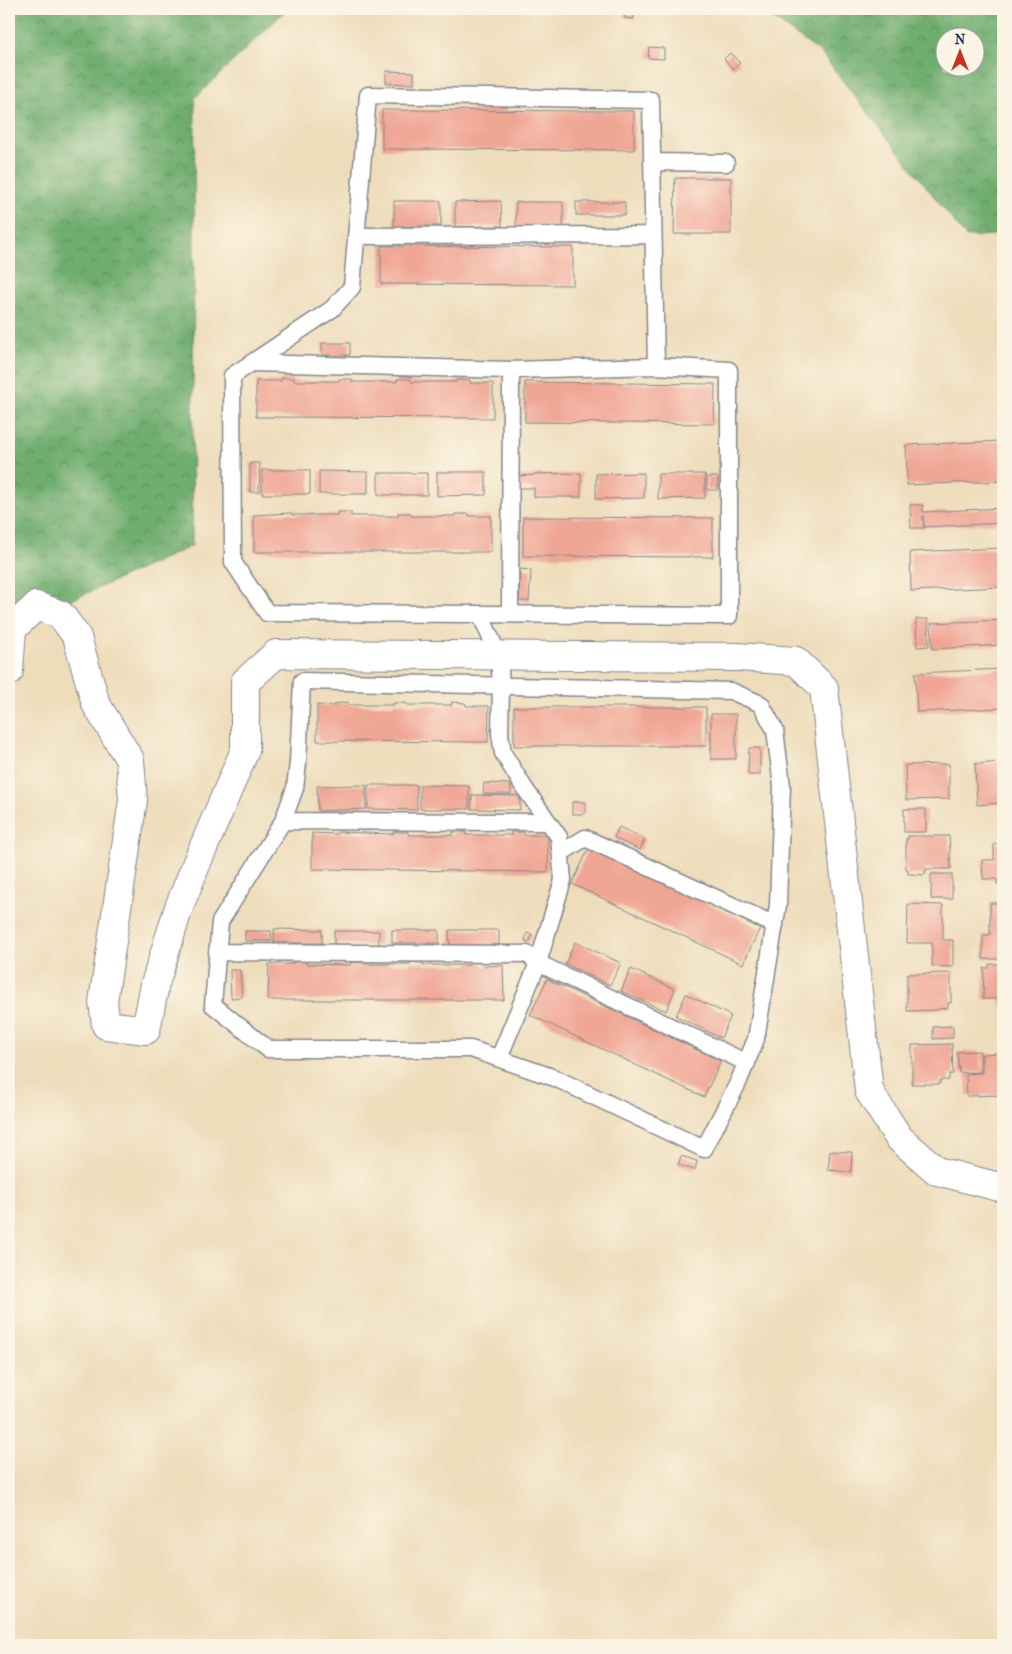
<svg xmlns="http://www.w3.org/2000/svg" width="1012" height="1654" viewBox="0 0 1012 1654" font-family="'IM FELL French Canon',serif">
  <defs>
    <pattern id="forest-crowns" width="20" height="18" patternUnits="userSpaceOnUse" patternTransform="scale(1.25)"><rect width="20" height="18" fill="#6fad6e"/><path d="M2 6a3 3 0 1 1 6 0M12 15a3 3 0 1 1 6 0" fill="none" stroke="#5a8d5e"/></pattern>
  </defs>
  <rect width="100%" height="100%" fill="#fcf5e5"/>
  <filter id="ink" filterUnits="userSpaceOnUse"><feTurbulence type="fractalNoise" baseFrequency=".02" numOctaves="2"/><feDisplacementMap in="SourceGraphic" scale="10" xChannelSelector="R" yChannelSelector="G"/><feConvolveMatrix kernelMatrix="1 2 1 2 8 2 1 2 1" color-interpolation-filters="sRGB"/></filter>
  <filter id="wash" filterUnits="userSpaceOnUse"><feTurbulence type="fractalNoise" baseFrequency=".0096" numOctaves="4" result="noise"/><feDisplacementMap in="SourceGraphic" scale="20" xChannelSelector="R" yChannelSelector="G"/><feGaussianBlur stdDeviation="1.12" result="paint"/><feColorMatrix in="noise" values="0 0 0 0 0 0 0 0 0 0 0 0 0 0 0 0 0 1.4 0 .05"/><feComposite in="paint" operator="in"/></filter>
  <g filter="url(#wash)">
    <rect width="100%" height="100%" fill="#edb"/>
    <path fill="url(#forest-crowns)" stroke="#456e66" fill-rule="evenodd" d="M9,9h278l-92,89 -3,448 -183,82z
      M760,9h243v225l-37,3 -145,-184zM944,38h30v30h-30z"/>
    <g id="blocks">
      <path fill="#f0a694" d="M625,13l9,1v5l-10,-1z
        M649,47l15,1v11l-16,-1z
        M730,53l10,10 -7,6 -9,-10z
        M386,71l28,1v12l-28,-1z
        M382,110l252,1v39l-252,-1z
        M675,178h56v56h-57z
        M394,201h47v25h-47z
        M501,201l1,25 -47,1v-25z
        M516,202h47v25h-47z
        M576,202h49v13h-49z
        M381,246l192,1v38l-192,-1z
        M322,343h28v12h-28z
        M281,378h13v3h45v-2h13v3h45v-3h14v3h45v-2h14v3h23v35l-237,-1v-36h25z
        M525,382l190,2 -1,40 -189,-2z
        M1003,441v40l-96,4 -1,-40z
        M250,463h10l-1,29h-9z
        M262,470h48v24h-48z
        M319,471l49,1v22h-49z
        M437,472h49v23l-49,1z
        M378,473h49v22h-49z
        M581,473v24h-47v-9h-15v-12l15,-1v-1z
        M644,473v25l-48,1v-25z
        M658,474h47v24l-47,1z
        M707,477h11v13h-11z
        M910,505h13v7l80,-4v15l-79,4 -1,-11 1,12h-13z
        M337,512h14v4h47v-3h13v3h44v-2h14v2h22v36h-237v-37l38,-2v2h45z
        M523,517l190,1v39l-190,-1z
        M1003,548v39l-92,4 -1,-39z
        M520,569l11,1 -2,31h-10z
        M916,619h12l1,27 -12,1z
        M1003,620v25l-71,4 -1,-26z
        M1003,669v39l-86,4 -2,-39z
        M348,702v3h46l-1,-2h13l1,2h45l-1,-3 14,1 1,3h23l-1,36 -171,-1v-36l18,1v-2z
        M514,707h192v39h-192z
        M711,714h25v45h-25z
        M749,748h11v27h-12z
        M1003,762v41l-26,2 -2,-41z
        M949,764v35l-43,1 -1,-35z
        M484,783l27,1v10h-28z
        M366,785v24l-48,2 -1,-25z
        M368,785h49v25l-49,-1z
        M420,785l49,1v23h-49z
        M472,795l48,1v14l-49,-1z
        M572,802h13v12h-13z
        M904,809h22v23h-22z
        M619,827l26,12 -5,11 -26,-12z
        M337,832l56,2v-2h15v3h45v-3h13v3h45v-3h13v3h24v37l-236,-3v-36l25,1z
        M908,836h41l2,33h-25l-1,6 -17,-1v-5h-2v-30h2z
        M994,844h9v40h-6v-5h-14l-1,-19h12z
        M589,848l171,80 -17,36 -171,-80z
        M931,874h21v25h-21z
        M990,903h13v56h-20v-24h7z
        M908,904l35,1v35h10v27l-21,-1v-23h-25z
        M274,929l48,1v13h-48z
        M392,930h47v13h-47z
        M449,930h50v15l-49,1z
        M245,931h26l1,10h-27z
        M334,931h45v14l-45,-1z
        M527,933l5,1 -3,9 -4,-2z
        M575,942l46,21 -11,22 -45,-21z
        M305,961l1,3 44,1 1,-3h12l1,2h46v-2l13,1v2h46v-3l13,1 1,3 20,-1 1,35h-236l1,-36h24l-1,-2z
        M989,964h14v41h-3v-6h-17l1,-31h5z
        M631,969l44,20 -9,22 -45,-20z
        M230,970h10l2,27 -11,1z
        M951,973v30h-3v5l-10,1 -1,1 -30,1v-37z
        M547,979l174,82 -17,36 -174,-82z
        M686,994l45,22 -10,22 -45,-22z
        M953,1026v12l-20,1v-12z
        M952,1044l1,30h-4v6h-9v4h-28v-39z
        M980,1051l1,21 -22,1 -2,-21z
        M1003,1053v42l-36,1 -1,-22 16,-1v-19z
        M830,1151l22,1 -1,20 -23,-2z
        M681,1156l16,5 -2,9 -17,-5z"/>
    </g>
  </g>
  <g filter="url(#ink)">
    <use href="#blocks" fill-opacity="0" stroke="#84868c" stroke-width="1"/>
    <g fill="none" stroke-linecap="round" stroke-linejoin="round">
      <defs>
        <path id="lane" d="M652,162l74,1
          M356,236l297,-1
          M251,363l260,7 145,-4
          M480,614l249,2v-246l-73,-4 -5,-266 -283,-5 -16,192 -20,22 -100,67 1,186 34,51 213,1 19,42 2,30 -1,48 3,19 20,33 36,51 4,43 -25,83 -39,95
          M510,614l1,-244
          M302,681l429,10 30,13 14,26 7,56 -4,119 -22,134 -18,44 -34,66 -149,-71 -84,-29h-203l-55,-44 7,-83 63,-101 12,-33 3,-25z
          M283,821l265,1
          M561,853l24,-15 190,87
          M217,952l310,2 11,9 209,100"/>
        <path id="street" d="M9,671l3,-42 24,-23 25,9 16,22 19,67 34,56 3,40 -30,202 3,23 40,5 9,-46 24,-77 19,-47 47,-110v-68l31,-28 462,3 58,4 28,27 45,403 30,47 38,33 66,17"/>
      </defs>
      <use href="#lane" stroke="#84868c" stroke-width="19"/>
      <use href="#street" stroke="#84868c" stroke-width="30"/>
      <use href="#lane" stroke="#fff" stroke-width="16"/>
      <use href="#street" stroke="#fff" stroke-width="28"/>
    </g>
  </g>
  <rect width="1012" height="1654" fill="none" stroke="#fcf5e5" stroke-width="30"/>
  <g transform="translate(960 52)"><circle r="24" fill="#fcf5e5" stroke="#a2a6af"/>
  <path d="M0-4L9 19L0 12L-9 19Z" fill="#c8321e"/>
  <text y="-8" font-size="14" font-weight="bold" text-anchor="middle" fill="#1b2f5e">N</text>
  </g>
</svg>
